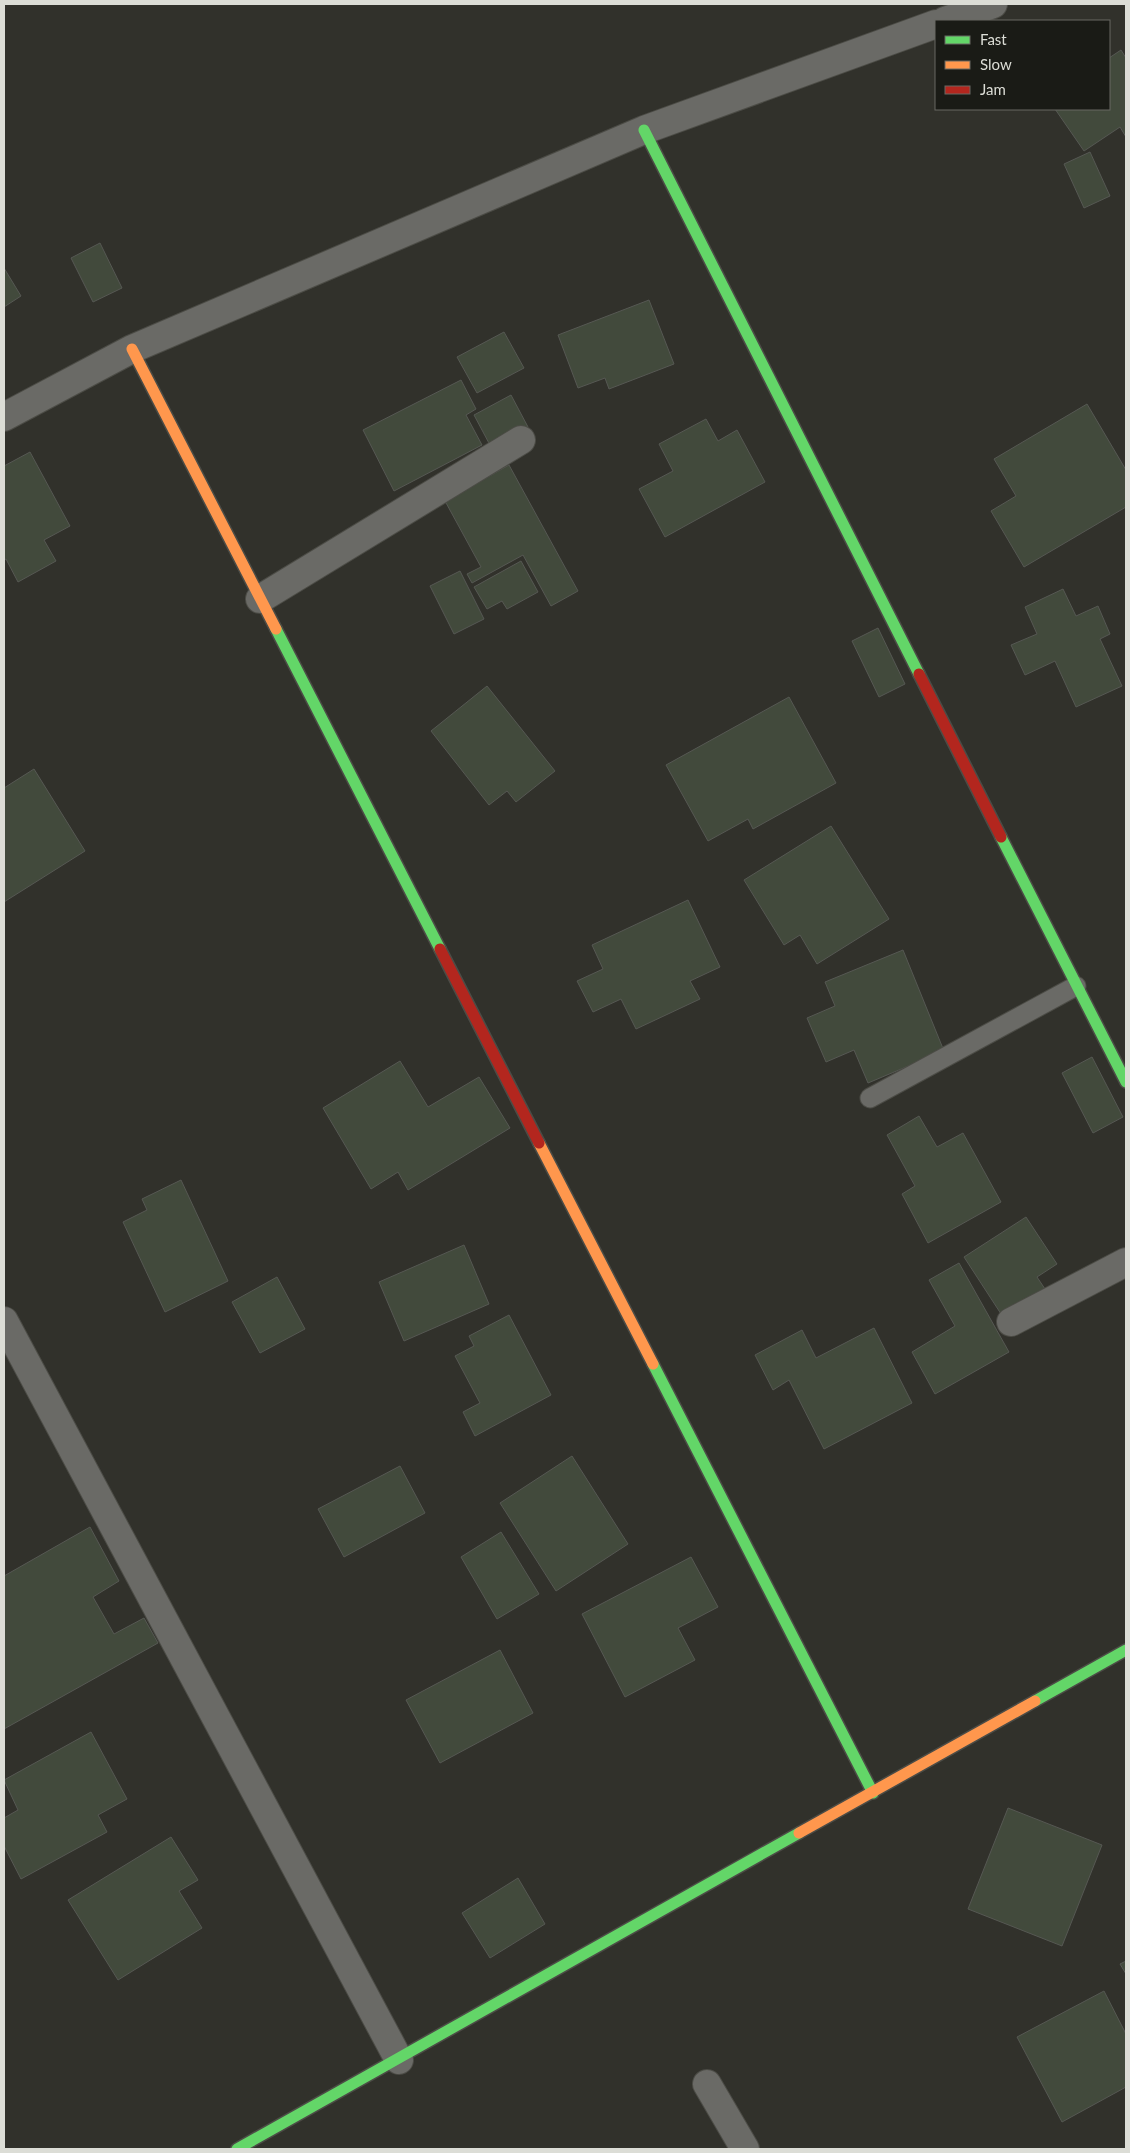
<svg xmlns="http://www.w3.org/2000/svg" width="1130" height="2153" viewBox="0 0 1130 2153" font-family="Lato,sans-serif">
  <rect width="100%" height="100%" fill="#31312b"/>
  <path fill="#424a3c" stroke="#565853" d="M1121,50l5,8v79l-6,-10 -36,24 -29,-42h54v-51z
    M1090,152l20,44 -26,12 -20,-44z
    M100,243l22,45 -29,14 -22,-44z
    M4,268l17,28 -17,11z
    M649,300l25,64 -65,25 -4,-11 -27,10 -20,-53z
    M504,332l20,36 -47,25 -20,-36z
    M461,380l15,29 -10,6 16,30 -88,46 -31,-61z
    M511,395l17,32 -37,20 -17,-32z
    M1087,404l39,66v37l-102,60 -33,-56 25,-15 -22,-37z
    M706,419l12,22 19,-11 28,52 -100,55 -26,-48 34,-18 -14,-27z
    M30,452l40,74 -26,14 12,21 -38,21 -12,-23 -2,1v-94z
    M509,465l69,126 -27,15 -28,-51 -51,28 -5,-9 14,-7 -36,-66z
    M521,561l17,31 -31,17 -5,-8 -15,8 -13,-22z
    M460,571l24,48 -30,15 -24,-48z
    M1063,589l13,27 22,-10 12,28 -10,5 22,47 -46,21 -21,-46 -30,14 -14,-30 26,-11 -12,-27z
    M878,628l27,56 -26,13 -27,-56z
    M487,686l68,85 -39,31 -9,-11 -18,14 -58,-74z
    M789,697l47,86 -83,46 -5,-10 -40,22 -42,-76z
    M34,769l51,82 -81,51v-114z
    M831,826l58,93 -72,45 -17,-29 -16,10 -40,-65z
    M688,900l32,67 -30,14 10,18 -64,30 -15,-30 -28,13 -16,-31 26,-12 -11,-24z
    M903,950l41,101 -76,32 -14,-33 -28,12 -19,-44 28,-12 -10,-24z
    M1092,1057l31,60 -30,16 -31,-60z
    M400,1061l28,46 51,-30 31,51 -102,62 -10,-18 -27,17 -48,-81z
    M919,1116l18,31 26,-14 38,69 -73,41 -26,-49 13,-8 -28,-51z
    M181,1180l47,101 -63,31 -42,-90 24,-12 -5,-11z
    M1026,1217l31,47 -20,13 8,12 -42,28 -39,-60z
    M464,1245l25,59 -85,37 -25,-59z
    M959,1263l50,89 -74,42 -23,-42 43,-26 -26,-46z
    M277,1277l28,52 -45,24 -28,-51z
    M509,1315l42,80 -76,41 -12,-24 17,-9 -25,-47 19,-10 -5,-10z
    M874,1328l38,75 -88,46 -35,-69 -16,10 -18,-35 47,-25 14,28z
    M572,1456l56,88 -72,47 -56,-88z
    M400,1466l25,47 -81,44 -26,-48z
    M90,1527l29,54 -26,16 21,37 30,-16 14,25 -154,86v-153z
    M501,1532l38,62 -42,25 -36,-62z
    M691,1557l27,50 -40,21 17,32 -70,37 -43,-83z
    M500,1650l33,63 -93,50 -34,-63z
    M91,1732l36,67 -29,16 9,17 -86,47 -17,-33v-28l14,-8 -14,-30z
    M1008,1808l94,37 -40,101 -94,-37z
    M171,1837l27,43 -19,11 23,37 -84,52 -50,-80z
    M518,1878l27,46 -55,34 -28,-45z
    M1126,1961v13l-6,-10z
    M1104,1991l22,43v53l-64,35 -45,-85z"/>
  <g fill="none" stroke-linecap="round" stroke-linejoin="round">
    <defs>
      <path id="lane" d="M870,1098l206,-112"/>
      <path id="street" d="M945,21l48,-17
        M4,417l128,-68 512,-219 292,-106
        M260,599l261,-159
        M4,1321l395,739
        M1011,1322l115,-60
        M707,2084l38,65"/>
      <path id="fast" d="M644,130l275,544
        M276,629l164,320
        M1001,837l125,245
        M653,1364l220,429
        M1035,1701l91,-51
        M237,2149l562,-316"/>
      <path id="slow" d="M132,349l144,280
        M539,1143l114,221
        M799,1833l236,-132"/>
      <path id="jam" d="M919,674l82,163
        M440,949l99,194"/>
    </defs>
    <use href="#lane" stroke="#4c4c46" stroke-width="21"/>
    <use href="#street" stroke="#4c4c46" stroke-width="30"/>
    <use href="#fast" stroke="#4c4c46" stroke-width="14"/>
    <use href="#slow" stroke="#4c4c46" stroke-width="14"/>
    <use href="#jam" stroke="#4c4c46" stroke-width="14"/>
    <use href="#lane" stroke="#6a6a66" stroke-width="19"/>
    <use href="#street" stroke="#6a6a66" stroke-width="28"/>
    <use href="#fast" stroke="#63d668" stroke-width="11"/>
    <use href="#slow" stroke="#ff974d" stroke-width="11"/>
    <use href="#jam" stroke="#b3261e" stroke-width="11"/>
  </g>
  <rect width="1130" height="2153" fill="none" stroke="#dcddd6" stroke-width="10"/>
  <rect x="935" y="20" width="175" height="90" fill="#1a1b16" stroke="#686963"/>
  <rect x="945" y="36" width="25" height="8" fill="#63d668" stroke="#686963"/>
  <text x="980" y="45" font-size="15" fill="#dcddd6">Fast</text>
  <rect x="945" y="61" width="25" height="8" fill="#ff974d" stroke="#686963"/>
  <text x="980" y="70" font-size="15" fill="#dcddd6">Slow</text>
  <rect x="945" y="86" width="25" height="8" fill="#b3261e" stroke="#686963"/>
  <text x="980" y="95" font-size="15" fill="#dcddd6">Jam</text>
</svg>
